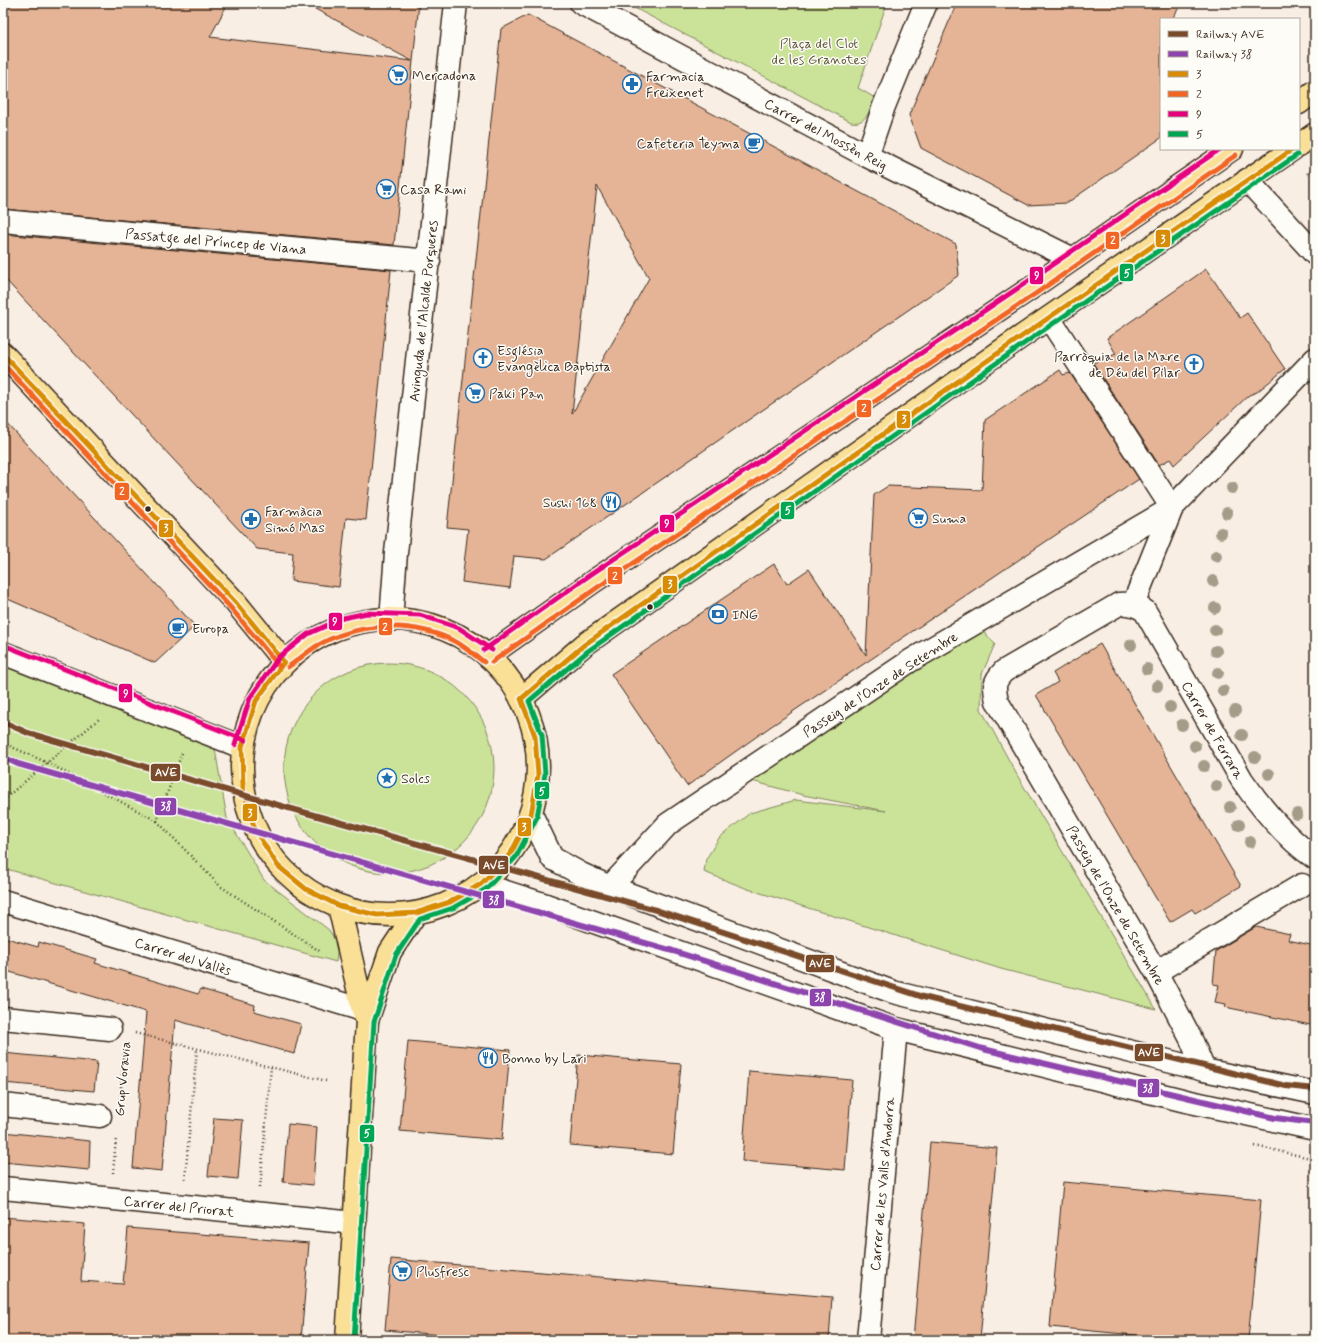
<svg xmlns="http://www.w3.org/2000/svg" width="1318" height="1343" viewBox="0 0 1318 1343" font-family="Mynerve,sans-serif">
  <rect width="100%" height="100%" fill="#f8eee4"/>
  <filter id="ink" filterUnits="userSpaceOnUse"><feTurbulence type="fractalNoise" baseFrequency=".025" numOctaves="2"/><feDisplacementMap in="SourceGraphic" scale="8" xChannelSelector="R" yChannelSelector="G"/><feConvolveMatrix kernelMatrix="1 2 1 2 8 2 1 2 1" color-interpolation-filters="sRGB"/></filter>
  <g filter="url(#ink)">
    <path fill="#cae399" stroke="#82865c" d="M625,3h262l-29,85 17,10c-5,12 -9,27 -24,24z
      M981,629l14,15 -13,30 -1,35 36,66 139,234 -155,-40 -253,-80 -44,-17 2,-13 13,-21 31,-25 46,-13 90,11 -83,-16 -55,-15z
      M284 768a105 105 0 1 1 210 0a105 105 0 1 1-210 0Z
      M3,664l212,85 12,69 37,62 65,50 9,15 -2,17 -333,-94z"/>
    <path fill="#e5b496" stroke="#3b2a1e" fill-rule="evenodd" d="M3,3h225l-18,34 202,24 -108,-58h115l-25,242 -391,-36z
      M957,3h225l-10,16h-11v119l-94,65 -39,2 -107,-57 -12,-33z
      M528,15l428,229 3,31 -413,284 -32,-3 -4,32 -48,-6 6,-53 -21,-2 54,-498zM597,186l52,92 -77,136z
      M3,234l388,36 -25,250 -20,-2 -7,69 -48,-6 2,-28 -36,-4 -254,-272z
      M1206,269l34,49 7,-5 38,56 -28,23 -8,3 -75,70 -4,-6 -11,6 -66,-102 23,-9 -9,-16z
      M1060,370l3,5 7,-2 69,106 -369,248 -83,59 -76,-112 163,-110 13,20 22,-15 57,86 8,-160 14,-9 94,4 3,-70z
      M3,419l192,207 -40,37 -152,-66z
      M1100,644l141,242 -46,27 -3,-4 -22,13 -134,-227 22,-13 -5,-9z
      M1256,927l34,7 -2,6 27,6v80l-90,-19 1,-3 -11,-2 4,-17 -6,-1 3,-33z
      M3,937l35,10 1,-5 58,17 -2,4 103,31 3,-5 54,16 -1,6 47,13 -7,30 -119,-34 -13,151 -29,-3 13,-156 -143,-42z
      M408,1041l102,9 -8,90 -102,-9z
      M3,1053l94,9 -3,29 -91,-8z
      M578,1055l103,9 -8,90 -103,-9z
      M749,1071l103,9 -7,90 -103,-9z
      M214,1118l29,2 -5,59 -30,-3z
      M288,1124l29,3 -4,58 -30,-3z
      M3,1132l87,9 -1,29 -86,-8z
      M930,1142l67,6 -17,192h-67z
      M1063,1182l198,18 -13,140h-60l-138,-13z
      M3,1217l82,7 -4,57 42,3 5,-56 181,15 -8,97h-298z
      M391,1259l441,38 -3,43h-332l-112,-10z"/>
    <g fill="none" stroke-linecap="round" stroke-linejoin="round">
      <defs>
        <path id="street" d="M581,3l286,153 206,103
          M867,156l17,-50 42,-103
          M1247,180l68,74
          M3,221l426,40
          M1049,318l123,190 -39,97
          M391,620l5,-67 60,-550
          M3,653l239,94
          M610,887l58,-63 242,-163 262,-153 143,-149
          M3,901l360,109
          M1156,972l146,-87
          M3,1018l107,11
          M1204,1070l-13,-31 -35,-67 -159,-271c-3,-14 -4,-19 7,-30l115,-67c10,-1 18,1 26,7l97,169c20,29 44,58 73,78
          M3,1105l97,11
          M3,1188l352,35
          M868,1340l28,-311"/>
        <path id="secondary" d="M531,814l21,44 29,16 29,13 283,105 311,78 111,23
          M481,884l65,21 350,124 290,72 129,28"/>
        <path id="primary" d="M1299,103l16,-12
          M1299,145l16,-11
          M3,354l233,249 48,59
          M242 767a148 148 0 1 1 296 0a148 148 0 1 1-296 0Z
          M488,656l106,-75 440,-295 198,-137
          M521,699l63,-54 434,-306 275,-190
          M339,906l24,104 4,11
          M347,1340l20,-319 23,-69 26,-39"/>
      </defs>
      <use href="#street" stroke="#3b2a1e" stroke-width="25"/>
      <use href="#secondary" stroke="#3b2a1e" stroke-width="25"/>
      <use href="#primary" stroke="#3b2a1e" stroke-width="25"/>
      <path stroke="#3b2a1e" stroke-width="2.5" stroke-dasharray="1 3" stroke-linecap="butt" d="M1307,174l8,-5
        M3,743l45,20 109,58 25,-68
        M3,800l96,-81
        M157,821l63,65 101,66
        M135,1033l191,48
        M120,1099l4,-47
        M1255,1146l60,13
        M113,1173l3,-35
        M185,1179l12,-130
        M260,1187l11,-120"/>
      <use href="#street" stroke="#fdfcf7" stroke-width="22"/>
      <use href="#secondary" stroke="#fdfcf7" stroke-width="22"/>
      <use href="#primary" stroke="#fadf96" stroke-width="22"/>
      <defs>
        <path id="bus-1" d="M3,354l233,249 48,59
          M284,662l-28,39 -14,46 1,42 12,41 23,36 28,23 33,17 38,9 39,-2 34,-11 31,-18 30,-31 20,-39 7,-39 -3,-39 -14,-37
          M521,699l63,-54 434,-306 275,-190"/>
        <path id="bus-2" d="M3,364l228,244 48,58
          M492,662l106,-75 440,-295 198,-137
          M288,667c9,-6 18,-14 27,-20 41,-25 98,-27 141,-5 10,6 19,13 28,20"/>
        <path id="bus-3" d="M6,646l239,94
          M484,650l106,-75 440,-295 190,-131
          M235,745l15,-47 29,-41 29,-23 35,-16 24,-5 53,2 39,13 33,22"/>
        <path id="bus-4" d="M354,1340l20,-318 22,-67 24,-36 33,-11 33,-19 30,-32 21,-40 8,-43 -3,-39 -13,-34 59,-50 434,-306 275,-190"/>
      </defs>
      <use href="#bus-1" stroke="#fdfcf7" stroke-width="8"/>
      <use href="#bus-2" stroke="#fdfcf7" stroke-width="8"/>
      <use href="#bus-3" stroke="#fdfcf7" stroke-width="8"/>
      <use href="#bus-4" stroke="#fdfcf7" stroke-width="8"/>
      <use href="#bus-1" stroke="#d88c06" stroke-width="5"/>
      <use href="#bus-2" stroke="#f26522" stroke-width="5"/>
      <use href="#bus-3" stroke="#e5007d" stroke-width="5"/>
      <use href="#bus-4" stroke="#00a651" stroke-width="5"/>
      <defs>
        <path id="rail-1" d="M3,722l25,11 264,76 364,101 267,87 363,89 29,3"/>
        <path id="rail-2" d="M3,757l15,7 655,187 310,98 292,69 40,5"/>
      </defs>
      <use href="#rail-1" stroke="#fdfcf7" stroke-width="9"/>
      <use href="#rail-2" stroke="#fdfcf7" stroke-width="9"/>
      <use href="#rail-1" stroke="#7a4b2a" stroke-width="6"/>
      <use href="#rail-2" stroke="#8e44ad" stroke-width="6"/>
    </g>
    <g fill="#a49c88">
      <circle cx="1232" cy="488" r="6"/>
      <circle cx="1227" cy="513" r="6"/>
      <circle cx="1221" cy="533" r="6"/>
      <circle cx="1216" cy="556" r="6"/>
      <circle cx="1213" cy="581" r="6"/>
      <circle cx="1215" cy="608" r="6"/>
      <circle cx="1215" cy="630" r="6"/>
      <circle cx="1131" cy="645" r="6"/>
      <circle cx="1216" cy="651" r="6"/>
      <circle cx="1147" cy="669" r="6"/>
      <circle cx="1218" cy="673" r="6"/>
      <circle cx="1157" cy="686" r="6"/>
      <circle cx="1223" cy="691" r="6"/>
      <circle cx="1170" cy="707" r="6"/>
      <circle cx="1235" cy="711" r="6"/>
      <circle cx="1182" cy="725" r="6"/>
      <circle cx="1242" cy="735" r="6"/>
      <circle cx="1195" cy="746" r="6"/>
      <circle cx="1255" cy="757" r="6"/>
      <circle cx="1204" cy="766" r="6"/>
      <circle cx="1269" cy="774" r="6"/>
      <circle cx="1216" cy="786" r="6"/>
      <circle cx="1230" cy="807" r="6"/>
      <circle cx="1297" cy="814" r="6"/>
      <circle cx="1239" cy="825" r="6"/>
      <circle cx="1250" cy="842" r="6"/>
    </g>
  </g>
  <defs>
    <symbol id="supermarket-ring" viewBox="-11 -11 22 22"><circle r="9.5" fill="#fdfcf7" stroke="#1f6fb2" stroke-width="1.5"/><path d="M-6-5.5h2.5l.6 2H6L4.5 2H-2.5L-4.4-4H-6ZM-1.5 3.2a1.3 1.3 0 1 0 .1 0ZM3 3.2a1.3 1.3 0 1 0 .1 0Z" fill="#1f6fb2"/></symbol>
    <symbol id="pharmacy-ring" viewBox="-11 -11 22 22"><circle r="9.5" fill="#fdfcf7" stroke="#1f6fb2" stroke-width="1.5"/><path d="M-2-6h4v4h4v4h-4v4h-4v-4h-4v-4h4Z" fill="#1f6fb2"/></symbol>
    <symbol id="cafe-ring" viewBox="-11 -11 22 22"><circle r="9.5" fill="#fdfcf7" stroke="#1f6fb2" stroke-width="1.5"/><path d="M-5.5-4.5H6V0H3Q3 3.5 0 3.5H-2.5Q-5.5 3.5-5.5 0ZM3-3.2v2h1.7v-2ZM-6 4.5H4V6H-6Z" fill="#1f6fb2"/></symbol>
    <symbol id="church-ring" viewBox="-11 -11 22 22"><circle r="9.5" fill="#fdfcf7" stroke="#1f6fb2" stroke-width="1.5"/><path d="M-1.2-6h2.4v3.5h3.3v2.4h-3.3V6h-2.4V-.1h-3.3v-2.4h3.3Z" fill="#1f6fb2"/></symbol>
    <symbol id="restaurant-ring" viewBox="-11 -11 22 22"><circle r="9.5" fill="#fdfcf7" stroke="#1f6fb2" stroke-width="1.5"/><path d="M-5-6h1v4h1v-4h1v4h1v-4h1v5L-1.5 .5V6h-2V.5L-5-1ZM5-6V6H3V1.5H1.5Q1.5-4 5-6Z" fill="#1f6fb2"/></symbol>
    <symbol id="bank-ring" viewBox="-11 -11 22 22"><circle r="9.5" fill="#fdfcf7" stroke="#1f6fb2" stroke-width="1.5"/><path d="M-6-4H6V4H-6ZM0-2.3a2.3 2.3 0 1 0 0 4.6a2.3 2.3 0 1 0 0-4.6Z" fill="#1f6fb2"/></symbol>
    <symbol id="sight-ring" viewBox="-11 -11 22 22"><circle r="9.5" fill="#fdfcf7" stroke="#1f6fb2" stroke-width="1.5"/><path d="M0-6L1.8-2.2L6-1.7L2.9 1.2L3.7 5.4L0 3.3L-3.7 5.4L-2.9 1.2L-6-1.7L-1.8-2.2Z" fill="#1f6fb2"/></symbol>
  </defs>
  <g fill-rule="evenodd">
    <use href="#supermarket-ring" x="387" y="64" width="22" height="22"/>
    <use href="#pharmacy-ring" x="621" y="73" width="22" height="22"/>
    <use href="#cafe-ring" x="743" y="132" width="22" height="22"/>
    <use href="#supermarket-ring" x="375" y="178" width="22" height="22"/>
    <use href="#church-ring" x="472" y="347" width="22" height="22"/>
    <use href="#church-ring" x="1183" y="353" width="22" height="22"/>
    <use href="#supermarket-ring" x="464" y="382" width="22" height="22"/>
    <use href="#restaurant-ring" x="600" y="491" width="22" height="22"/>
    <use href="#supermarket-ring" x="907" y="507" width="22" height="22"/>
    <use href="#pharmacy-ring" x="240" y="508" width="22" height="22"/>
    <use href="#bank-ring" x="707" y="603" width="22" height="22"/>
    <use href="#cafe-ring" x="167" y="617" width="22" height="22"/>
    <use href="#sight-ring" x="376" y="767" width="22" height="22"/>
    <use href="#restaurant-ring" x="477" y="1047" width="22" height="22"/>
    <use href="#supermarket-ring" x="391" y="1260" width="22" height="22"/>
  </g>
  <g fill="#3b2a1e" stroke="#fdfcf7" stroke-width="1.5">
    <circle cx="148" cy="509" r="3.5"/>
    <circle cx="650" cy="607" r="3.5"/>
  </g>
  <g text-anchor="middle" stroke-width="3" stroke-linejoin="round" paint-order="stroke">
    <g font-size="14" fill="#5f583d" stroke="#fdfcf7">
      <text x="819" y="48">Plaça del Clot<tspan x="819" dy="16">de les Granotes</tspan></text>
    </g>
    <g font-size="14" fill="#3b2a1e" stroke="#fdfcf7" text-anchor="start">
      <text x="412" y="80">Mercadona</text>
      <text x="646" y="81">Farmacia<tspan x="646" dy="16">Freixenet</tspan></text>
      <text x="740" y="148" text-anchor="end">Cafeteria Teyma</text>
      <text x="400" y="194">Casa Rami</text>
      <text x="497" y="355">Església<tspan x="497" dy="16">Evangèlica Baptista</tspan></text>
      <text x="1180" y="361" text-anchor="end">Parròquia de la Mare<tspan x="1180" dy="16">de Déu del Pilar</tspan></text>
      <text x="489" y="398">Paki Pan</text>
      <text x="597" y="507" text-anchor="end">Sushi 168</text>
      <text x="265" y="516">Farmàcia<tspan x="265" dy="16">Simó Mas</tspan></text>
      <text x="932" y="523">Suma</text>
      <text x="732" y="619">ING</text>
      <text x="192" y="633">Europa</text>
      <text x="401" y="783">Solcs</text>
      <text x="502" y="1063">Bonno by Lari</text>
      <text x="416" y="1276">Plusfresc</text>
    </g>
    <g font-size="14" fill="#3b2a1e" stroke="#fdfcf7">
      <text transform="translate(826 134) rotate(28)" y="5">Carrer del Mossèn Reig</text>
      <text transform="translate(216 241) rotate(5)" y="5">Passatge del Príncep de Viana</text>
      <text transform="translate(423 311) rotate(-84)" y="5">Avinguda de l'Alcalde Porqueres</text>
      <text transform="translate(880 684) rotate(-33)" y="5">Passeig de l'Onze de Setembre</text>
      <text transform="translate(1213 730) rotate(60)" y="5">Carrer de Ferrara</text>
      <text transform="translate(1116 905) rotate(60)" y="5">Passeig de l'Onze de Setembre</text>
      <text transform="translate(183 956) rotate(17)" y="5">Carrer del Vallès</text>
      <text transform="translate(122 1079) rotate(-85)" y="5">Grup Voravia</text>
      <text transform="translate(882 1184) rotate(-85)" y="5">Carrer de les Valls d'Andorra</text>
      <text transform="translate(179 1206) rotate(6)" y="5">Carrer del Priorat</text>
    </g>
  </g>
  <g stroke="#fdfcf7" stroke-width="1.5">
    <rect x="1155" y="229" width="16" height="19" rx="4" fill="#d88c06"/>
    <rect x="1105" y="231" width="15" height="19" rx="4" fill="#f26522"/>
    <rect x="1119" y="263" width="15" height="19" rx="4" fill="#00a651"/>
    <rect x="1029" y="266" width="15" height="19" rx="4" fill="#e5007d"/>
    <rect x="856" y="399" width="16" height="19" rx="4" fill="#f26522"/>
    <rect x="896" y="410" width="15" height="19" rx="4" fill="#d88c06"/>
    <rect x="114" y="482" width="16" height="19" rx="4" fill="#f26522"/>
    <rect x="780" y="501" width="15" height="19" rx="4" fill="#00a651"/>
    <rect x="659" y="514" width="16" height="19" rx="4" fill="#e5007d"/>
    <rect x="158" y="519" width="16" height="19" rx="4" fill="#d88c06"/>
    <rect x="607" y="566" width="16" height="19" rx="4" fill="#f26522"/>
    <rect x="662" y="575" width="16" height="19" rx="4" fill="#d88c06"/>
    <rect x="328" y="612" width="15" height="19" rx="4" fill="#e5007d"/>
    <rect x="378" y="617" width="15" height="19" rx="4" fill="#f26522"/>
    <rect x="118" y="683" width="15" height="20" rx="4" fill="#e5007d"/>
    <rect x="150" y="763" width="31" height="19" rx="4" fill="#7a4b2a"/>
    <rect x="534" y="781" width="16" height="19" rx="4" fill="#00a651"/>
    <rect x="154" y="797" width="23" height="19" rx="4" fill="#8e44ad"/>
    <rect x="242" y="803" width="16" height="19" rx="4" fill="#d88c06"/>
    <rect x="517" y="817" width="15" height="20" rx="4" fill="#d88c06"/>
    <rect x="478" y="855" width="31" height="20" rx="4" fill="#7a4b2a"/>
    <rect x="482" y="890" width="23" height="19" rx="4" fill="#8e44ad"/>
    <rect x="805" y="954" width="30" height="19" rx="4" fill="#7a4b2a"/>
    <rect x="809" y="988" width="23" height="19" rx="4" fill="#8e44ad"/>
    <rect x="1134" y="1043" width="30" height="19" rx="4" fill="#7a4b2a"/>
    <rect x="1137" y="1078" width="23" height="20" rx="4" fill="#8e44ad"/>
    <rect x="359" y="1124" width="16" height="19" rx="4" fill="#00a651"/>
  </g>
  <g font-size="11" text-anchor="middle" font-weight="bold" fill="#fff">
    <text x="1163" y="243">3</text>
    <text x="1113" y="244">2</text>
    <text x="1127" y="277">5</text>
    <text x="1037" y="279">9</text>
    <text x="864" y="412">2</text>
    <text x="904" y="423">3</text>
    <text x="122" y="495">2</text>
    <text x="788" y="514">5</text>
    <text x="667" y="527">9</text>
    <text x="166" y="532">3</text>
    <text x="615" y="580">2</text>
    <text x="670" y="588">3</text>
    <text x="335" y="625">9</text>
    <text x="385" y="631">2</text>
    <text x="126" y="697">9</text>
    <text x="166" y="776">AVE</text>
    <text x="542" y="795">5</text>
    <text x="166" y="810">38</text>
    <text x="250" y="817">3</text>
    <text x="524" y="831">3</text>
    <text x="494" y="869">AVE</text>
    <text x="494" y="904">38</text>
    <text x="820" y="967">AVE</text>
    <text x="820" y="1001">38</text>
    <text x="1149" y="1056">AVE</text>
    <text x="1148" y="1092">38</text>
    <text x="367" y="1137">5</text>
  </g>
  <rect width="1318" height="1343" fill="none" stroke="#fdfcf7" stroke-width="16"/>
  <rect x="8" y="8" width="1302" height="1327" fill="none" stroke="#3b2a1e" stroke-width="1.5" filter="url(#ink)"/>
  <rect x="1160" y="18" width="140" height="132" fill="#fdfcf7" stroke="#afa8a0"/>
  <rect x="1168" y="31" width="20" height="6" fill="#7a4b2a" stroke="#afa8a0"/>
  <text x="1196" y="38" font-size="12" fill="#3b2a1e">Railway AVE</text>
  <rect x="1168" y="51" width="20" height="6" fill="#8e44ad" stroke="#afa8a0"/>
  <text x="1196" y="58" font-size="12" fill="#3b2a1e">Railway 38</text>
  <rect x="1168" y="71" width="20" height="6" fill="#d88c06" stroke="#afa8a0"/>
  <text x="1196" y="78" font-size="12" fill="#3b2a1e">3</text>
  <rect x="1168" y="91" width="20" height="6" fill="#f26522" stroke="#afa8a0"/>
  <text x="1196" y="98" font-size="12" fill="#3b2a1e">2</text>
  <rect x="1168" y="111" width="20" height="6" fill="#e5007d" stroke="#afa8a0"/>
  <text x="1196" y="118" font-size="12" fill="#3b2a1e">9</text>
  <rect x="1168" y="131" width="20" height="6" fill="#00a651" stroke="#afa8a0"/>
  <text x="1196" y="138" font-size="12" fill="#3b2a1e">5</text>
</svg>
